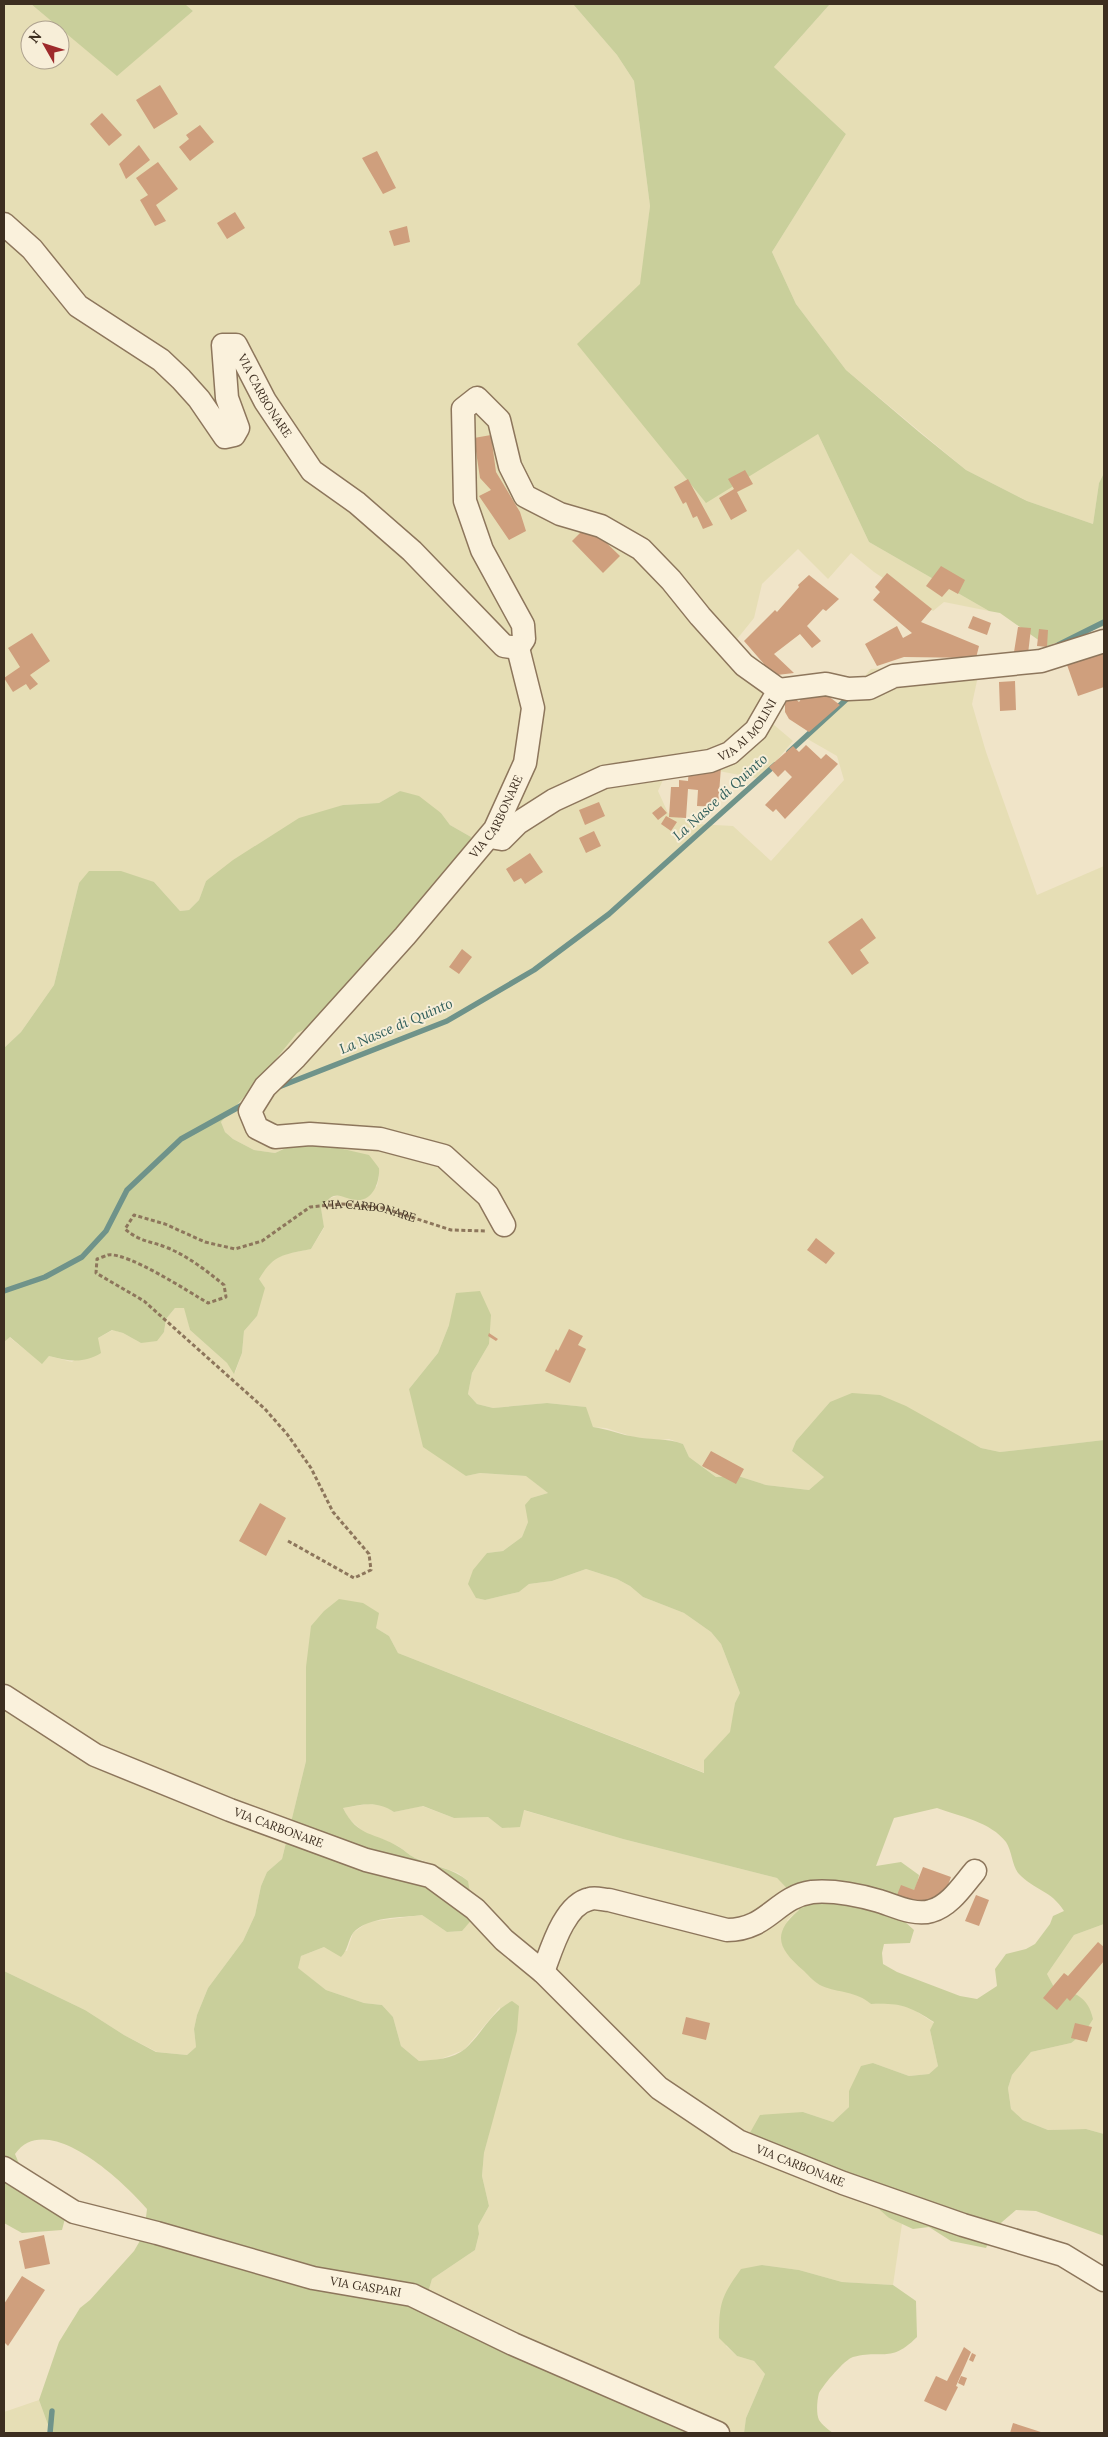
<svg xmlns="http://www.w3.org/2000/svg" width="1108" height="2437" viewBox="0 0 1108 2437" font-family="Lora,serif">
  <rect width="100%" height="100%" fill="#f0e4c8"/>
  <path fill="#e6deb5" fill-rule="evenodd" d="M4,4h27l86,71 76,-64 -8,-7h388l44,51 17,26 16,125 -9,78 -63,60 240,90 51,108 120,69 -45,-9 -11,9 -59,-39 -23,-19 -23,26 -30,-30 -36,35 -8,34 -21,26 39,41 -5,34 26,22 -32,38 -90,-17 -13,29 10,22 29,11 36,2 38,35 73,-81 -7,-24 -33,-19 42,-40 25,-28 110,-7 -9,42 14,48 51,143 67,-29v574l-104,12 -19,-4 -56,-30 -95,-16 -34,39 -4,10 32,26 -15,13 -43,-5 -28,-9 -22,1 -27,-20 -6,-13 -14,-5 -10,1 -26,-3 -27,-9 -13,-1 -8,-20 -38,-4 -54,5 -16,-4 -9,-10 4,-21 17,-29 -40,-19 -11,28 -29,36 57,87 14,-3 47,3 21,17 -17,5 -3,24 -6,15 -19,14 -16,2 -11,45 9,2 34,-8 10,-8 23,-3 34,-12 31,10 13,7 13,11 41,16 27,19 10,12 19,49 -5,10 -4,29 -27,28 1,13 -307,-120 -9,-17 -13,-8 -70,39v94l-24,98 -15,13 -6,14 -6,29 -12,26 -35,47 -11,27 -3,14 2,18 -9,8 -30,-3 -33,-17 -39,-25 -81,-39v-629l5,-5 33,26 7,-7 23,6 26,-24 15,-8 10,3 18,10 23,-11 2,-13 9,-11h10l5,22 37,33 8,10 7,-20 2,-22 13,-15 1,-37 11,-17 16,-8 26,-5 13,-21 -3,-20 7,-9 14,-5 15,6 20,-14 2,-9v-10l-80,-25 -24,11 -21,-3 -21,-11 -8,-7 -4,-10 24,-26 20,-14 11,-23 21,-27 28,-13 146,-182 -21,-12 -9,-12 -41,-22 -21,12 -36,2 -137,76 -7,19 -10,10 -9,1 -26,-29 -75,1 -25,102 -33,47 -17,16zM30,30h30v30h-30z
    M830,4h274v469l-5,10 -6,41 -66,-23 -61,-31 -120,-100 -50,-66 -24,-52 74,-118 -72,-67z
    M368,1804l16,1 10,7 28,-6 32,12 34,-1 14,11 21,-18 100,29 154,39 20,21 2,11 -12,10 34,65 40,10 10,9 20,-1 19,4 24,16 -4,7 8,36 -9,8 -20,2 -36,-13 -24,28v16l-16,15 -30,-10 86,106 13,6 -9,61 -51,-3 -43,-12 -37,-5 -36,81 11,10 17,5 11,13 -19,44 -2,15h-32l-288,-127 8,-27 43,-29 4,-16 -1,-8 11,-20 -7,-30 2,-23 5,-20 11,-126 -36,43 -26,10 -19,1 -18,-15 -8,-29 -11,-12 -18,-2 -38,-13 -29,-22 4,-12 23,-9 23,4 6,-18 15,-11 54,-7 25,17 15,-1 6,-50 -10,-8 -45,-16 -15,-11 -32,-12 -17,-15 -6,-11z
    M1104,1924v210l-18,-5 -38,1 -25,-10 -12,-11 -3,-21 4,-13 19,-23 40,-9 -16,-54 -8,-15 27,-39z
    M39,2400l12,33h-47v-21z"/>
  <path fill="#c9cf9b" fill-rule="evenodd" d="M31,4h154l8,7 -76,65z
    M573,4h257l-56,63 72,67 -74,118 24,52 50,66 73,62 47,38 61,31 66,23 6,-41 5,-10v153l-57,20 -47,-33 -11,-2 -120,-69 -51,-108 -112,69 -129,-159 63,-60 10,-78 -16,-125 -17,-26z
    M400,791l19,5 22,17 9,12 21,12 -2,10 -144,172 -28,14 -21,26 -11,23 -20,14 -24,26 4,10 8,7 21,11 21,3 24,-11 18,1 52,12 10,13c1,12 -5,32 -21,32 -17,0 -21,-14 -37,8l3,19 -13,22c-28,6 -37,5 -52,30l6,9 -8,28 -13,15 -2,22 -8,21 -7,-11 -37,-33 -6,-22h-9l-9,11 -2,13 -7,9 -16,2 -18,-10 -11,-3 -14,8 3,15c-18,11 -32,8 -52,3l-7,8 -32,-27 -6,5v-294l17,-16 33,-47 25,-102 10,-12h32l33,11 26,29 9,-1 10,-10 7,-19 27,-21 66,-42 44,-13 36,-2z
    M480,1291l11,24 -2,29 -17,29 -4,21 9,10 16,4 54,-5 39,4 7,20c15,2 28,8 43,10 16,3 31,1 47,7l6,13 27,20 22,-1 28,9 43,5 15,-13 -32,-26 4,-10 34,-39 22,-9 28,2 26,11 75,42 19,4 104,-12v484l-30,11 -27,39 8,15c21,3 33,8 38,30l-8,13 -14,11 -40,9 -19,23 -4,13 3,21 12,11 25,10 38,-1 18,5v102l-68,-25 -20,-1 -21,18 -9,20 -35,-7 -22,-14 -16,2 -24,-11 -9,-8 -17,-23 -116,-49 13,-23 43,-3 30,10 16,-15v-16l12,-25 12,-3 36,13 20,-2 9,-8 -8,-36 4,-8c-25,-16 -33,-19 -63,-18 -15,-13 -32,-11 -49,-18 -7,-3 -13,-10 -18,-15 -26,-22 -33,-37 -5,-61l-2,-11 -20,-21 -154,-39 -99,-29 -4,17 -18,1 -14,-11 -34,1 -31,-12 -29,6c-18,-12 -32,-7 -51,-4 15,30 32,24 56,39 5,3 10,8 16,11 18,8 37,10 53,23l6,36 -12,14 -15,1 -25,-17c-21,3 -54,1 -69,18 -5,7 -5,17 -12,24l-17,-10 -23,9 -3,12 28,22 38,13 18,2 11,12 8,29 18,15c15,-1 34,-2 46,-12 17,-15 26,-37 47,-48l7,5 -2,25 -33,122 -2,23 7,30 -11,20 1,8 -4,16 -43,29 -8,27 288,127h-661l-12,-33 20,-58 21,-34 10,-8 44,-49 10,-17 3,-25c-24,-28 -100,-100 -132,-55l5,12 47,45 -5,19 -40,3 -18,-10v-252l81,39 39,25 32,17 31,3 9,-8 -2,-18 3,-14 11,-27 35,-47 12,-26 6,-29 6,-14 15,-13 24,-98v-94l5,-41 13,-15 15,-12 24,4 16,10 -3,15 13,8 9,17 306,120v-13l26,-28 5,-29 5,-10 -19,-49 -10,-12 -27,-19 -41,-16 -13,-11 -13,-7 -31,-10 -34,12 -23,3 -10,8 -34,8 -9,-2 -8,-14 5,-14 14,-17 16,-2 19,-14 6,-15 -3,-17 6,-7 17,-5 -22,-17 -46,-3 -14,3 -43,-29 -14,-58 29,-36 11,-28 7,-32zM937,1808c22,8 54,14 69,34 6,9 6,24 13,32 15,16 32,16 45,37l-11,5 -3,8 -15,20 -9,5 -20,5 -11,15 2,17 -20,13 -17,-3 -63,-24 -14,-8 -1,-11 2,-9 26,-1 4,-13 -10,-9 -15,-4 -3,-12c20,-8 29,-7 33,-30l-18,-13 -25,4 18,-48z
    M762,2265l37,5 43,12 51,3 23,16 1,36c-27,27 -34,12 -64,20 -8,2 -30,28 -34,36 -2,7 -3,21 0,27 3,5 10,10 14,13h-89l2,-15 19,-44 -11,-13 -17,-5 -18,-18c0,-35 2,-41 22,-69z"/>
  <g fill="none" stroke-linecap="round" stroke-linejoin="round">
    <path stroke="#6f938a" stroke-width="5.5" d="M1058,645l46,-23
      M789,752l61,-56
      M276,1088l171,-67 87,-51 75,-56 166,-149
      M4,1291l41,-14 37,-20 24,-26 21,-41 54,-51 65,-36
      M50,2433l2,-22"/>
  </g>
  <path fill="#cf9f7d" d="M160,85l18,29 -24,15 -18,-29z
    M102,113l20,22 -13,11 -19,-22z
    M200,125l14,17 -24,19 -11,-14 10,-8 -3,-4z
    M139,145l11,15 -24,19 -7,-15z
    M377,151l19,37 -13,6 -21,-36z
    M158,162l20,27 -22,16 10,16 -11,5 -15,-26 8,-5 -12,-17z
    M235,212l10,16 -18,11 -10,-16z
    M407,226l3,16 -16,4 -5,-15z
    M491,435l5,37 24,40 6,19 -17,9 -30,-44 12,-6 -11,-12 -6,-40z
    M745,470l8,14 -16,8 10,19 -16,9 -12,-22 15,-9 -6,-10z
    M688,479l25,46 -10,4 -6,-13 -4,2 -7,-16 -3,2 -9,-17z
    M588,525l32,31 -17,17 -31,-32z
    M941,566l24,14 -7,14 -9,-5 -7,8 -16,-11z
    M887,573l45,36 -11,13 58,24 -3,12 -72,-1 -27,9 -12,-22 32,-18 6,12 9,-5 -39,-33 7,-8 -5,-5z
    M809,575l30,24 -13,12 -3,-2 -16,17 14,15 -9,7 -12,-14 -26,20 20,19 -17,2 -15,-10 2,-1 -20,-23 31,-31 2,2 22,-25 -1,-2z
    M973,616l18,7 -4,12 -19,-7z
    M1018,627l13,1 -3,26 -14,-2z
    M1039,629l9,1 -1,17 -10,-1z
    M32,633l18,28 -20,14 8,9 -8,6 -4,-6 -13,8 -9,-14 16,-11 -12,-19z
    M1104,646v41l-26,9 -12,-34z
    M1015,681l1,29 -16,1 -1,-29z
    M808,689l15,3 17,13 -31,27 -20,-13 -4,-7v-8l5,-10 9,8z
    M806,745l15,14 5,-5 12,10 -53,55 -9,-10 -3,3 -8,-7 27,-28 -7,-7 -7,7 -9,-10 24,-21 6,6z
    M689,766l32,1 -3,40 -21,-1 1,-16 -10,-1 -2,29 -17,-1 2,-30h8v-7l9,1z
    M599,802l6,14 -20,9 -6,-15z
    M661,806l6,7 -9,7 -6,-7z
    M666,816l11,6 -6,9 -10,-7z
    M594,831l7,15 -15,7 -7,-15z
    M530,853l13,19 -18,12 -4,-6 -7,4 -8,-13z
    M862,918l14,20 -16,12 9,13 -17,12 -24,-33z
    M462,949l10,8 -13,17 -10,-7z
    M816,1238l19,15 -9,11 -19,-14z
    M569,1329l14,7 -5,9 8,4 -16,34 -25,-12 11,-22 2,2z
    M489,1333l9,6 -2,2 -8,-5z
    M711,1451l33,18 -8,15 -34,-18z
    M260,1503l26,15 -20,38 -27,-15z
    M923,1867l28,10 -8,22 -9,-3 -4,12 -33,-13 4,-10 13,5z
    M976,1895l13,5 -10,26 -14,-5z
    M1098,1942l6,5v14l-34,40 -3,-3 -10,12 -14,-12 21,-25 4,3z
    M686,2017l24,6 -4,17 -24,-6z
    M1075,2023l17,4 -5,15 -16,-4z
    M44,2235l6,29 -25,5 -6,-28z
    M22,2276l23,14 -37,56 -4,-4v-38z
    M964,2347l7,5 -15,34 2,1 -12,24 -22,-10 12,-25 11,5z
    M972,2353l4,2 -3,7 -4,-2z
    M961,2376l6,2 -3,8 -6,-3z
    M1013,2423l31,10h-34z"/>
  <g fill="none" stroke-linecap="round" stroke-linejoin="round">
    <defs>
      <g id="street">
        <path id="s2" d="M4,224l28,25 46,57 83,54 20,19 18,20 26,38 9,-2 4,-7 -11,-30 -4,-53h13l29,56 47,70 45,32 55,48 92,95 14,2 6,-9 -1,-14 -41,-75 -17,-49 -2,-92 14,-11 22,22 11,46 15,30 35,18 41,12 40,23 30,31 29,36 44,49 35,25"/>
        <path id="s3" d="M495,830l1,8 6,1 16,-16 36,-23 50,-23 106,-16 20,-8 26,-23 23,-40 47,-6 22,5 21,-1 25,-12 147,-15 63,-20"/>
        <path id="s4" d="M504,1225l-16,-29 -44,-40 -64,-17 -70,-5 -35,3 -18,-9 -7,-17 15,-24 31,-30 109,-121 90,-107 30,-66 8,-55 -15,-60"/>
        <path id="s5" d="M4,1696l91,59 135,55 136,50 64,16 45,33 29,31 39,32 116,116 79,53 105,42 120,42 100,30 41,25"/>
        <path d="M543,1972c8,-21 21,-68 47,-73 5,-2 14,1 19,1l118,30c41,0 49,-33 85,-38 22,-2 46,3 67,9 16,5 36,15 52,10 19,-5 32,-26 44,-40"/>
        <path id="s6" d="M4,2168l70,44 83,21 156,45 99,17 101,49 205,89"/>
      </g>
    </defs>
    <use href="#street" stroke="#8d765c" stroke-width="25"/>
    <path stroke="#8d765c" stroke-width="3" stroke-dasharray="4 2.5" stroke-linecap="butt" id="s1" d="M288,1541l66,37 17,-8 -2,-16 -36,-42 -22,-44 -24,-34 -22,-25 -121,-108 -48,-28 1,-14c3,-1 8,-3 11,-4 20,-3 81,37 100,48l18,-6 -2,-12c-17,-14 -35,-28 -56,-37 -17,-7 -28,-6 -43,-19l9,-14 31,9 40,18 30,7 27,-8 48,-34 32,-3 41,4 68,22 35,1"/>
    <use href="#street" stroke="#faf1dc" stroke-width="22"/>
  </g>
  <g text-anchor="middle" stroke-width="4" stroke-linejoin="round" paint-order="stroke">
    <g font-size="12" fill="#3d2e20" stroke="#f7eed8">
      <text dy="4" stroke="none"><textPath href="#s2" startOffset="484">VIA CARBONARE</textPath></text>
      <text dy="4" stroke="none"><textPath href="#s3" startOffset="292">VIA AI MOLINI</textPath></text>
      <text dy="4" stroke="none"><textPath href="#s4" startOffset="688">VIA CARBONARE</textPath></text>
      <text dy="4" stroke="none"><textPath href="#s1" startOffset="1062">VIA CARBONARE</textPath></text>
      <text dy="4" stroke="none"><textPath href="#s5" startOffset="306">VIA CARBONARE</textPath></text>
      <text dy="4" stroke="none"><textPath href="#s5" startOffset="940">VIA CARBONARE</textPath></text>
      <text dy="4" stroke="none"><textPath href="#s6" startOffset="384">VIA GASPARI</textPath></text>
    </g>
    <g font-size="14" font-style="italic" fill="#2f5d5a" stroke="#f7eed8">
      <text transform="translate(720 797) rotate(-42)" y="5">La Nasce di Quinto</text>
      <text transform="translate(396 1026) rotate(-23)" y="5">La Nasce di Quinto</text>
    </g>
  </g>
  <rect width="1108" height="2437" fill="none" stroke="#3d2e20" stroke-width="10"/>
  <g transform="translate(45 45) rotate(309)"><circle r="24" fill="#f7eed8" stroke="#ada18e"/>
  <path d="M0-4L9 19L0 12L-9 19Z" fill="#9e2a2b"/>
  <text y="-8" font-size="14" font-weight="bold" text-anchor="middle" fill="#3d2e20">N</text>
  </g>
</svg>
